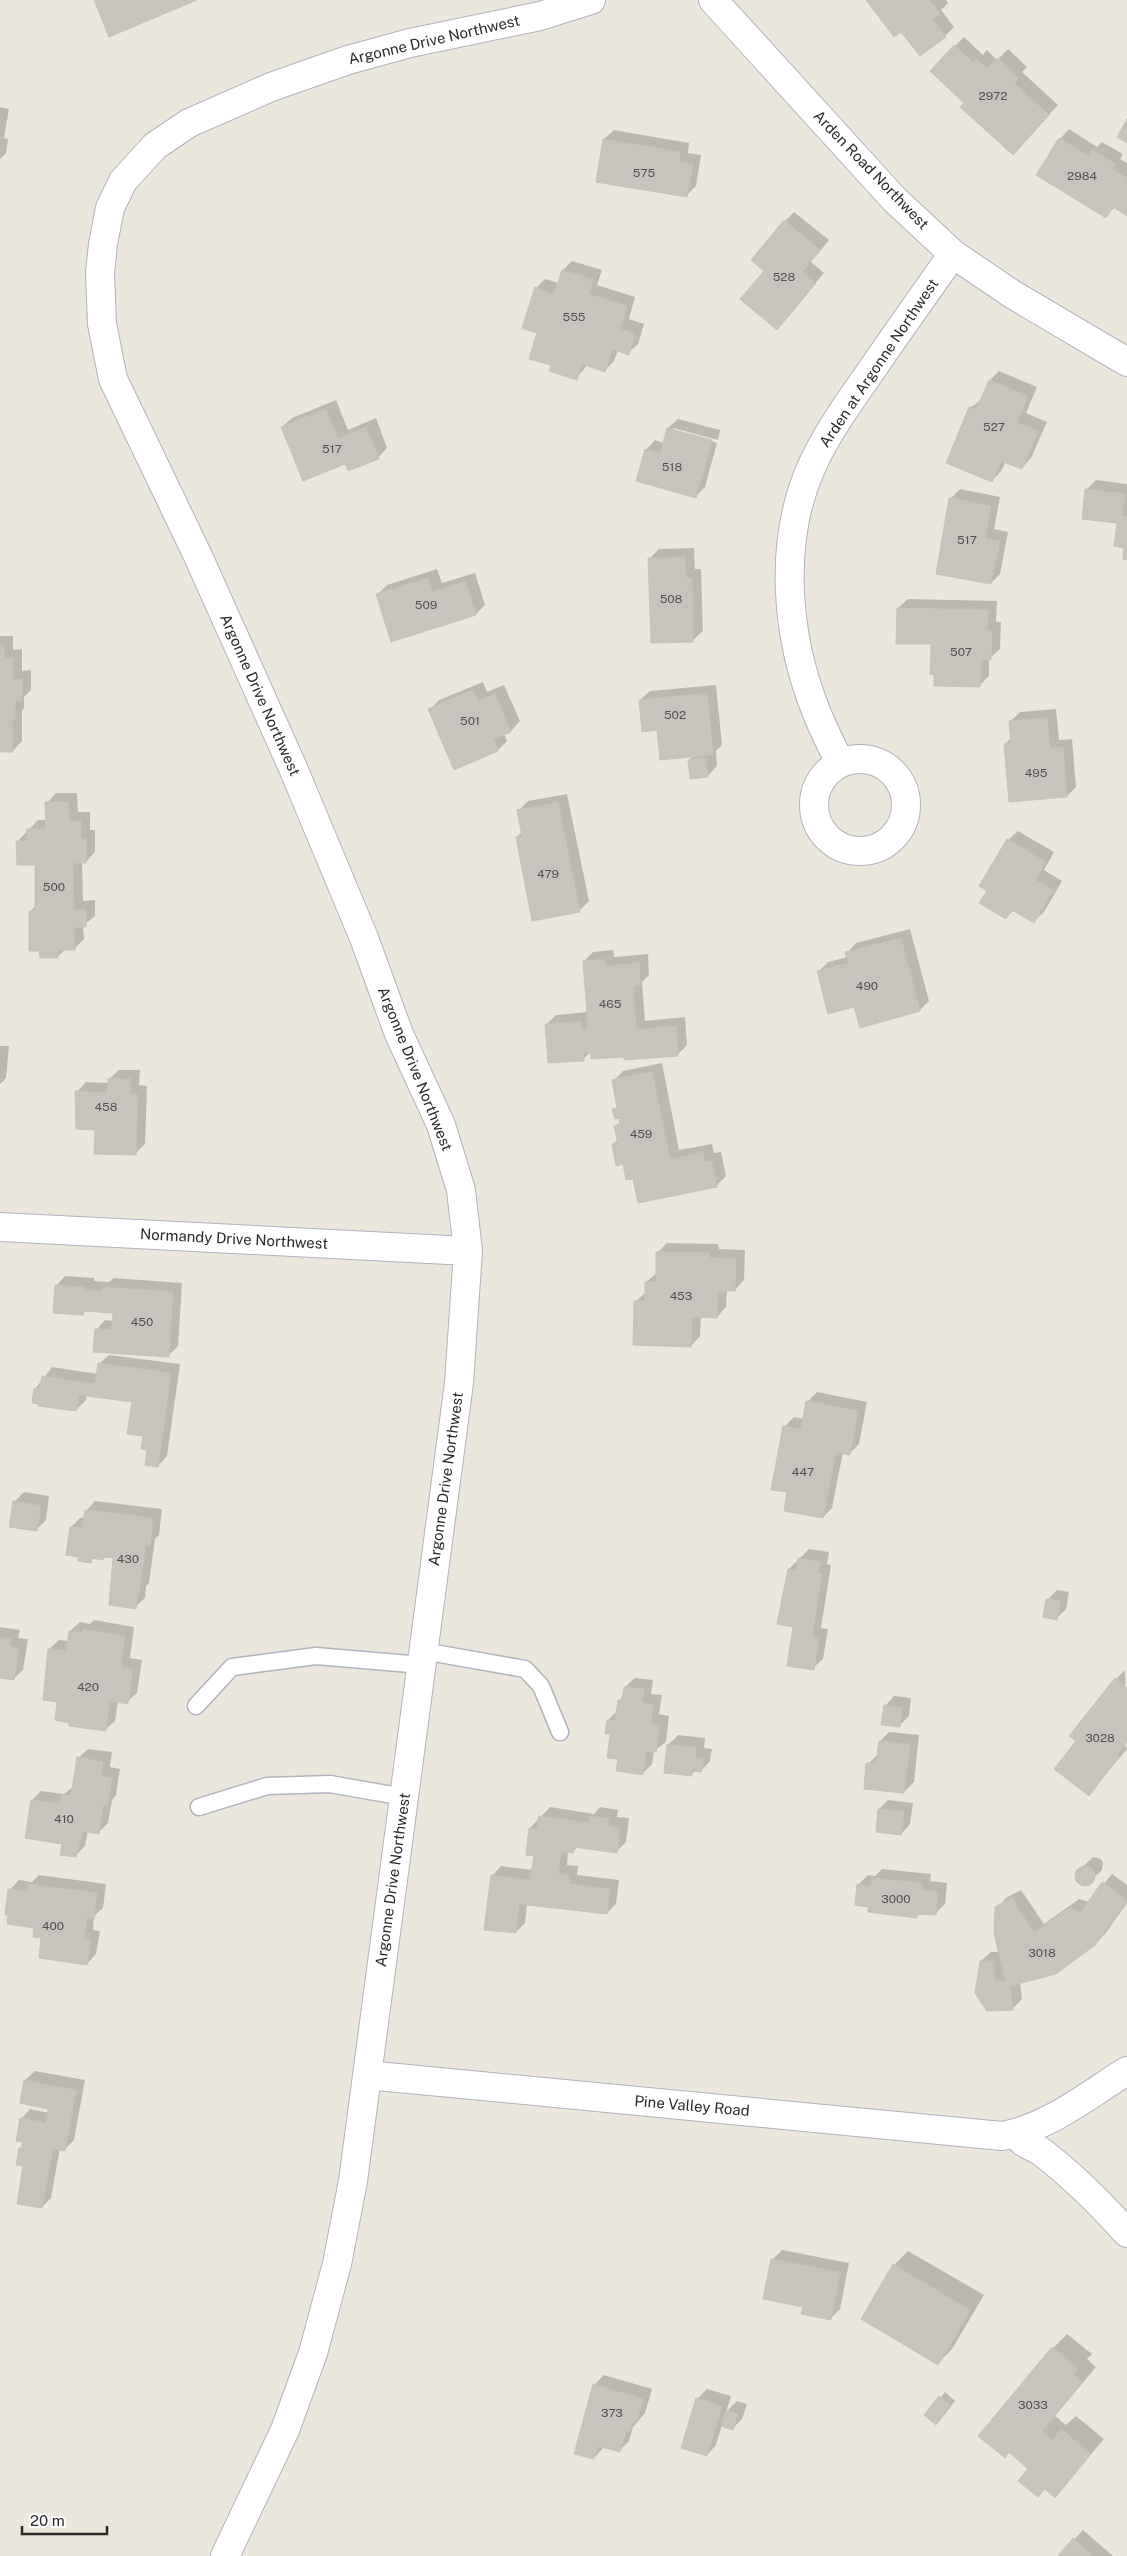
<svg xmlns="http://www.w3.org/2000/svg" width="1127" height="2556" viewBox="0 0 1127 2556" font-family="'Public Sans',sans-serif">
  <rect width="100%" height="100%" fill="#ece7dd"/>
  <path fill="#0003" d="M868,0h78l2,3 -7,7 13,17 -9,9 -43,-6z
    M964,37l19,18 4,-5 10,10 11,-11 19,18 -5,5 36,33 -36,39 -56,-41 -11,-57z
    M0,107l9,2 -5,29 4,1 -2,14 -6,6z
    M1069,129l28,18 5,-5 21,12 -3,5 7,4v51l-12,-7 -9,9 -46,-77z
    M614,130l75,13 -1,10 13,2 -5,31 -10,10 -82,-57z
    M794,212l35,28 -18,22 13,11 -47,55 -12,-57 20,-50z
    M572,261l30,9 -5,15 38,12 -6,22 15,5 -6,20 -10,9 -10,-3 -4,11 -9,9 -18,-5 -10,13 -25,-13 -13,-33 -3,-44 9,-9 14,4 4,-13z
    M999,371l38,16 -11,26 21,9 -16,36 -9,10 -16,-7 -5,10 -9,10 -22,-73 12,-9 8,-19z
    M336,400l12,30 28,-12 11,30 -9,10 -32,5 -64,-36 10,-9z
    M678,419l42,11 -2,10 -45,-12v2l44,13 -12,44 -9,9 -50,-46 9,-10 9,3 4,-15z
    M1096,480l31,4v75l-9,-37 -31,-33z
    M960,489l40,8 -6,32 14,3 -8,42 -9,9 -41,-84z
    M694,548l1,21h6l2,62 -10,9 -43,-82 9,-9z
    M437,569l5,14 33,-10 10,32 -9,9 -84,27 -14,-47 9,-9z
    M908,599l89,2 -1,21h5l-1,27 -11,10v17l-10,10 -47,-43 -34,-35z
    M0,636h13v14l9,-1v22l9,-1v20l-7,7v11l-2,2v31l-9,10h-13z
    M483,682l4,10 17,-7 16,36 -9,10 -7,3 3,7 -9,9 -68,-40 9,-10z
    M716,685l6,60 -6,6 1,15 -9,10 -19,-16 5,-4 -36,-27 -18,-29 10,-9z
    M1056,709l3,31 13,-1 4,48 -9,9 -62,-52 7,-7 -2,-15 10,-10z
    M56,793h21l1,19h12v18h5v22l-9,10h-4l1,39 12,-1v16l-12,10 1,13 -10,10h-8l-8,7 -28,-44 6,-7v-41l-18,-23 20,-21h9v-17z
    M567,794l22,107 -10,10 -62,-74 5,-5 -4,-21 10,-10z
    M1018,831l36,21 -10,18 18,11 -18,31 -10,9 -20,-11 -8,8 -18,-27 20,-51z
    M910,929l19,72 -9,9 -65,-4 -37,-34 10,-10 20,-5 -1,-4 9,-10z
    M613,950l1,7 34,-3 1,21 -7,7 3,39 40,-4 2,28 -10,10h-52l-33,-4 -9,8 -36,-35 9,-9 32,-3 -4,-51 9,-9z
    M0,1046h9l-3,32 -6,6z
    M662,1063l17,87 33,-6 2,9 7,-1 5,24 -10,10 -82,-9 -21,-33 5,-5 -2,-13 5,-5 -7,-12 4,-4 -5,-24 10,-10z
    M119,1070h21l-1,15 8,1 -2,58 -10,10 -39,-25 -19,-37 9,-10 23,1v-4z
    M667,1243l51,1 1,5 26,1 -1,30 -9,10h-8l-1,17 -9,10 -16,-1 -1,20 -9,10 -56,-44 11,-10v-10l11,-9 1,-21z
    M65,1276l29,2v3l15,1 5,-4 68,5 -4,63 -10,10 -72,-26 9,-10 9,1 1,-9 -29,-2 -3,3 -27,-27z
    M109,1355l71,9 -13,92 -9,10 -9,-18 -16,-47 -47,-6v5l-10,10 -41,-21 17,-22 46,7 1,-10z
    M817,1392l50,10 -8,42 -9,9 -7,-1 -11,56 -9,9 -34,-26 -16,-2 12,-63 9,-9 10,2 3,-17z
    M24,1492l25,4 -3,24 -10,10 -22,-28z
    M95,1501l67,8 -3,26 -4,4 -6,44 -3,3 -1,12 -10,9 -21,-51 -19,1 -4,4 -20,-34 9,-9h5l1,-7z
    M809,1549l20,3 -2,12 4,1 -10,63 7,1 -5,30 -10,9 -19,-42 -15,-3 10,-54z
    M1057,1590l12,2 -3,17 -9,9 -10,-18z
    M94,1620l40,7 -4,31 12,2 -5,33 -10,9 -9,-1 -3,20 -10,9 -46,-29 -15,-2 5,-50 10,-9 10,1 1,-10 10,-9 10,2z
    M0,1627l20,3 -2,8 10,1 -5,31 -10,9 -13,-2z
    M1125,1670l2,72 -2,3 2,4 -39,46 -10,-54 38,-62z
    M635,1678l18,2 -2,14 11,1 -3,19 10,2 -3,26 -12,9 -2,13 -10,10 -22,-16 -12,-38 9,-9 8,-24z
    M894,1696l17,2 -2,18 -10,10 -14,-20z
    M889,1732l30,3 -5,47 -10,10 -36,-28 10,-10 2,-13z
    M678,1735l27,3 -1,10 8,1 -2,12 -9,10 -5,-1 -5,5 -22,-31z
    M88,1749l24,3 -2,15 10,2 -4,26 -4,5 -4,23 -10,10 -10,-2 -3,15 -10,10 -43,-56 9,-9 23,3 10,-8 4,-28z
    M888,1800l25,3 -3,21 -9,10 -22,-25z
    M550,1807l44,7 6,-7 18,3 -1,7 12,1 -3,24 -10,10 -38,-6 -5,6 -5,-1 -1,14 11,1 -1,9 42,5 -3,24 -9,9 -80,-9 -2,19 -9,9 -24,-56 9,-10 32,4 2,-15 -8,-1 3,-26z
    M1093,1857l8,2 2,4 -1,7 -16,15 -5,-1 -5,-5 1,-7z
    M882,1869l49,5 -1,7 17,2 -2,21 -10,10 -15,-1 -3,3 -48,-11 -11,-20 10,-10 7,1z
    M1112,1874l15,11v18l-22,31 -10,10 -75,38 2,17 -10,10 -31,-48 10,-9h9l-3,-44 9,-10 15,-8 23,34 35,-25 10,3z
    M39,1875l67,9 -3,24 -9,8 -1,14 7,1 -4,23 -9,10 -44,-27 -33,-47 9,-10 13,2z
    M35,2071l50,9 -11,60 -9,9 -5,-1 -9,50 -9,9 -22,-58 3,-4 -2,-26 9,-10 19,4 1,-5 -25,-28z
    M782,2250l67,13 -9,46 -9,9 -27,-12 -32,-46z
    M908,2251l76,44 -32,54 -14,14 -44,-98z
    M1067,2334l25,20 -5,5 9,8 -41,49 11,9 10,-9 28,23 -49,57 -25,-28 23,-120z
    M604,2375l48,14 -7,24 -12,14 -4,14 -10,10 -15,-4 -10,11v-73z
    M707,2389l24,7 -5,16 11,-11 10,3 -5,15 -9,9 -11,-3 -6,20 -9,10 -10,-56z
    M945,2392l10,9 -14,18 -15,-4z
    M1083,2530l30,26h-54z"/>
  <path fill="#c7c3bd" stroke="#c7c3b7" d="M94,0h103l-88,37z
    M866,0h63l11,13 -8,6 14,18 -26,19 -19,-24 -7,5z
    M954,45l19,18 4,-4 10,10 11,-11 21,20 -5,5 35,32 -36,40 -53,-48 4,-4 -34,-32z
    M1127,119v24l-10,-6z
    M1059,138l29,18 4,-6 23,14 -3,5 15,9v38l-14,-9 -7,11 -70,-43z
    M603,139l77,13 -1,10 14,2 -6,33 -91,-15z
    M784,220l36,30 -18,22 14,11 -39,47 -37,-31 24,-28 -13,-11z
    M562,270l31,9 -4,15 38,12 -7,23 15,5 -6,21 -17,-6 -7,23 -23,-8 -5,16 -28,-9 2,-6 -22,-6 8,-26 -15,-5 13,-41 19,7z
    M989,380l39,16 -11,27 21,8 -16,38 -21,-8 -9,21 -46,-19 23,-56 7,3z
    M326,409l12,30 28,-12 13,32 -31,12 -3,-7 -42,17 -22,-54z
    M667,428l45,12 -16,58 -60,-17 9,-32 15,5z
    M1085,489l40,5 -3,22 5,1v43l-4,-1 1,-11 -10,-2 3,-23 -35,-4z
    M949,498l42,8 -6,33 15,2 -9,43 -55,-10z
    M685,557l1,21h6l1,64 -42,1 -3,-85z
    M428,578l4,14 34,-11 10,34 -85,27 -15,-48z
    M897,608l91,2 -1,21h5l-1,29h-10l-1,27 -46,-1v-11l-4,-1 1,-30h-35z
    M0,645h4v14l9,-1v22l9,-1v22h-7v18h-3l1,33h-13z
    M473,690l5,11 17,-7 16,38 -18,7 5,12 -44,19 -26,-61z
    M707,693l6,62 -53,5 -3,-30 -15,2 -3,-32z
    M1047,718l3,31 13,-2 4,50 -58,5 -5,-58 7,-1 -2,-22z
    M706,758l2,19 -18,2 -2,-19z
    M45,802h23l1,19h12v18h5v24h-13l1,47 12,-1v18h-12l1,23h-17v8h-18l-1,-7h-10v-40h6v-46h-18l-1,-24h11v-12h19z
    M558,802l22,110 -48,9 -16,-84 6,-1 -5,-26z
    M1007,839l39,23 -11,18 18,10 -19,33 -22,-13 -6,9 -27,-16 8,-12 -8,-5z
    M901,938l19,73 -60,17 -6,-21 -26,7 -11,-43 31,-8 -3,-11z
    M604,959l1,7 34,-3 1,22 -7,1 3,44 40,-4 2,30 -54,4v-3l-33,2v-7h-8l1,9 -36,2 -3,-39 36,-3v9l7,-1 -5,-68z
    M652,1072l18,87 33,-7 2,10 7,-1 5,26 -79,16 -5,-24 -7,1 -3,-16 -7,2 -4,-22 6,-1 -4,-17 6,-2 -1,-6 -4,1 -3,-10 5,-1 -5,-28z
    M108,1079h23l-1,15 8,1 -2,60 -42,-1 1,-24 -19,-1 -1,-38 32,2z
    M656,1252l53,1 1,5 26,1 -1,32h-17l-1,27 -25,-1 -1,30 -58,-2 1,-44h11v-19h11z
    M55,1285l30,2v3l18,2v-5l70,5 -4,65 -76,-5 2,-23 17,1 1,-17 -29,-2 -1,4 -30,-2z
    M98,1363l73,10 -13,94 -13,-2 2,-15 -6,-1 2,-13 -16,-2 5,-32 -53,-7 -3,16 -38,-5v-2l-6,-1 2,-15 6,1 2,-13 53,8z
    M806,1401l52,10 -8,44 -14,-3 -13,66 -39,-7 3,-19 -16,-2 12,-64 18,3z
    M13,1501l28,5 -4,25 -28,-4z
    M85,1510l68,8 -3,28 -4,-1 -10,64 -27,-4 4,-47 -9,-1 -1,3 -11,-2 -1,5 -13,-2v-4l-12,-2 4,-28 12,1z
    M798,1558l22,4 -2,11 4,1 -10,63 7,1 -5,32 -27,-4 6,-39 -16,-3 11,-55 8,1z
    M1046,1599l14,2 -3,19 -14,-3z
    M83,1629l42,7 -4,31 12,2 -5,35 -18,-3 -4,30 -37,-5v-3l-14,-3 2,-18 -14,-2 5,-51 18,2 3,-20 13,2z
    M0,1637l11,2 -1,8 9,1 -5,32 -14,-2z
    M1115,1678l12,10v54l-11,13 3,2 -30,39 -35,-27 22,-28 -7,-5z
    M624,1687l20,2 -2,14 11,1 -2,20 9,1 -4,27 -10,-1 -3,24 -27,-4 2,-12 -11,-1 3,-24h-5l2,-14 8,1 3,-21h4z
    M884,1705l18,3 -2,19 -19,-2z
    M879,1741l31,3 -6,49 -40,-4 2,-26 10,1z
    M667,1744l29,4 -1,9 9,1 -3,14 -9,-1v5l-28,-3z
    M77,1757l26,5 -2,14 11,2 -5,28 -4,-1 -4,29 -17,-3 -6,26 -16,-2 2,-11 -37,-6 6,-38 29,4 2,-10 9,2z
    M878,1809l26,3 -3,23 -25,-3z
    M539,1816l50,7 1,-7 19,3 -1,7 12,2 -3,25 -43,-6 -1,6 -12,-1 -3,22 11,1v9l41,5 -3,25 -88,-10 -3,29 -32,-3 7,-55 39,5 4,-24 -8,-1 3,-27 8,1z
    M1075 1876a10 10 0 1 1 20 0a10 10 0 1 1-20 0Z
    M872,1878l50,5 -1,7 17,2 -2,23 -19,-1v4l-49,-6v-5l-13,-2 2,-21 14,2z
    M1102,1882l25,19 -32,44 -39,29 -46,12 3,24 -26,1 -12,-18 5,-32h14l1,20h11l-12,-47 1,-27 17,-9 22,35 35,-25 12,4z
    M28,1884l69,9 -3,26 -7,-2 -3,22 7,1 -4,25 -48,-7 2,-20 -8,-1 1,-9 -27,-4 1,-9h-3l3,-26 19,3z
    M24,2080l52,10 -11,61 -12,-3 -11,60 -25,-4 6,-38 -7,-1 3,-17h3v-6l-6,-1 4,-23 26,5 2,-14 -28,-6z
    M771,2259l69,13 -9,48 -30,-6 2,-7 -40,-8z
    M893,2264l77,46 -32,55 -77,-46z
    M1052,2347l26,22 -4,5 8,8 -40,49 10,9 9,-11 30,25 -36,44 -10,-9 -7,8 -20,-16 10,-12 -19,-17 -4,6 -27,-22z
    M593,2384l50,15 -7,25 -4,-1 -3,9 -3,-1 -6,21 -22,-6 -4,13 -20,-5z
    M939,2396l12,10 -15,19 -12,-10z
    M696,2398l26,8 -15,50 -26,-8z
    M726,2410l12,4 -5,16 -12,-4z
    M1073,2538l20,18h-35z"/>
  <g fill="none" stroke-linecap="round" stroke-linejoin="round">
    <defs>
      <path id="service" d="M423,1651l102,18 16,17 19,46
        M196,1706l36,-39 84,-11 106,9
        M199,1807l68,-21 63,-2 74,13"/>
      <path id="minor" d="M713,0l181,199 59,55 59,40 115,68
        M814 805a46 46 0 1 1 92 0a46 46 0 1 1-92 0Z
        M840,763c-8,-17 -17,-34 -24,-52 -30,-75 -38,-168 -5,-243 16,-36 39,-67 62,-100 26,-38 53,-76 80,-114
        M0,1227l468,24
        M367,2075l635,61c46,-8 86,-41 125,-65
        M1017,2133c5,13 16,12 26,20 31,24 58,51 84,80
        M225,2556l60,-126 28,-77 24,-89 16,-83 106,-798 9,-132 -7,-61 -20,-65 -42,-91 -35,-96 -71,-170 -95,-212 -85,-177 -11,-55 -2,-51 3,-29 7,-36 13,-27 32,-35 34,-23 82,-36 77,-27 62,-17 130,-27 51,-16"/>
    </defs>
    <use href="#service" stroke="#b0b2bd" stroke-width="19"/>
    <use href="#minor" stroke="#b0b2bd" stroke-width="30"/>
    <use href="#service" stroke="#fff" stroke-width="16"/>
    <use href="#minor" stroke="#fff" stroke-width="28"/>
  </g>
  <g text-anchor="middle" stroke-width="4.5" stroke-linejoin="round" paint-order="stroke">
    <g font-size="12" fill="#51504f">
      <text x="993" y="100">2972</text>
      <text x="644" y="177">575</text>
      <text x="1082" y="180">2984</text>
      <text x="784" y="281">528</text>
      <text x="574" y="321">555</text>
      <text x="994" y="431">527</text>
      <text x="332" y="453">517</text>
      <text x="672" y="471">518</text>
      <text x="967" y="544">517</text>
      <text x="671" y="603">508</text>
      <text x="426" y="609">509</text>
      <text x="961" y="656">507</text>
      <text x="675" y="719">502</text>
      <text x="470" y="725">501</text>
      <text x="1036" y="777">495</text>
      <text x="548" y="878">479</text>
      <text x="54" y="891">500</text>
      <text x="867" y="990">490</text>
      <text x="610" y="1008">465</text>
      <text x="106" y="1111">458</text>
      <text x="641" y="1138">459</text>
      <text x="681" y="1300">453</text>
      <text x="142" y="1326">450</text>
      <text x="803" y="1476">447</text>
      <text x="128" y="1563">430</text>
      <text x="88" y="1691">420</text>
      <text x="1100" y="1742">3028</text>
      <text x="64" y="1823">410</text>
      <text x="896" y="1903">3000</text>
      <text x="53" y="1930">400</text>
      <text x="1042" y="1957">3018</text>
      <text x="1033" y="2409">3033</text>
      <text x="612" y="2417">373</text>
    </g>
    <g font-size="15" fill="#2a2a2a" stroke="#fff">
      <text transform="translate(434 40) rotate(-13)" y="5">Argonne Drive Northwest</text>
      <text transform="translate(871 170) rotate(46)" y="5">Arden Road Northwest</text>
      <text transform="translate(879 363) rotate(-56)" y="5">Arden at Argonne Northwest</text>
      <text transform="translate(260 695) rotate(66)" y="5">Argonne Drive Northwest</text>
      <text transform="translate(415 1069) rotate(68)" y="5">Argonne Drive Northwest</text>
      <text transform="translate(234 1239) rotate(3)" y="5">Normandy Drive Northwest</text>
      <text transform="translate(446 1479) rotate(-82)" y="5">Argonne Drive Northwest</text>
      <text transform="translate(393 1880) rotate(-82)" y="5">Argonne Drive Northwest</text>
      <text transform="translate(692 2106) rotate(5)" y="5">Pine Valley Road</text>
    </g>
  </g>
  <path d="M22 2526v8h85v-8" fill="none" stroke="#2a2a2a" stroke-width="2.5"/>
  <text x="30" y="2526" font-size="15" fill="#2a2a2a" stroke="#ffffff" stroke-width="4" paint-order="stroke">20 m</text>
</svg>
